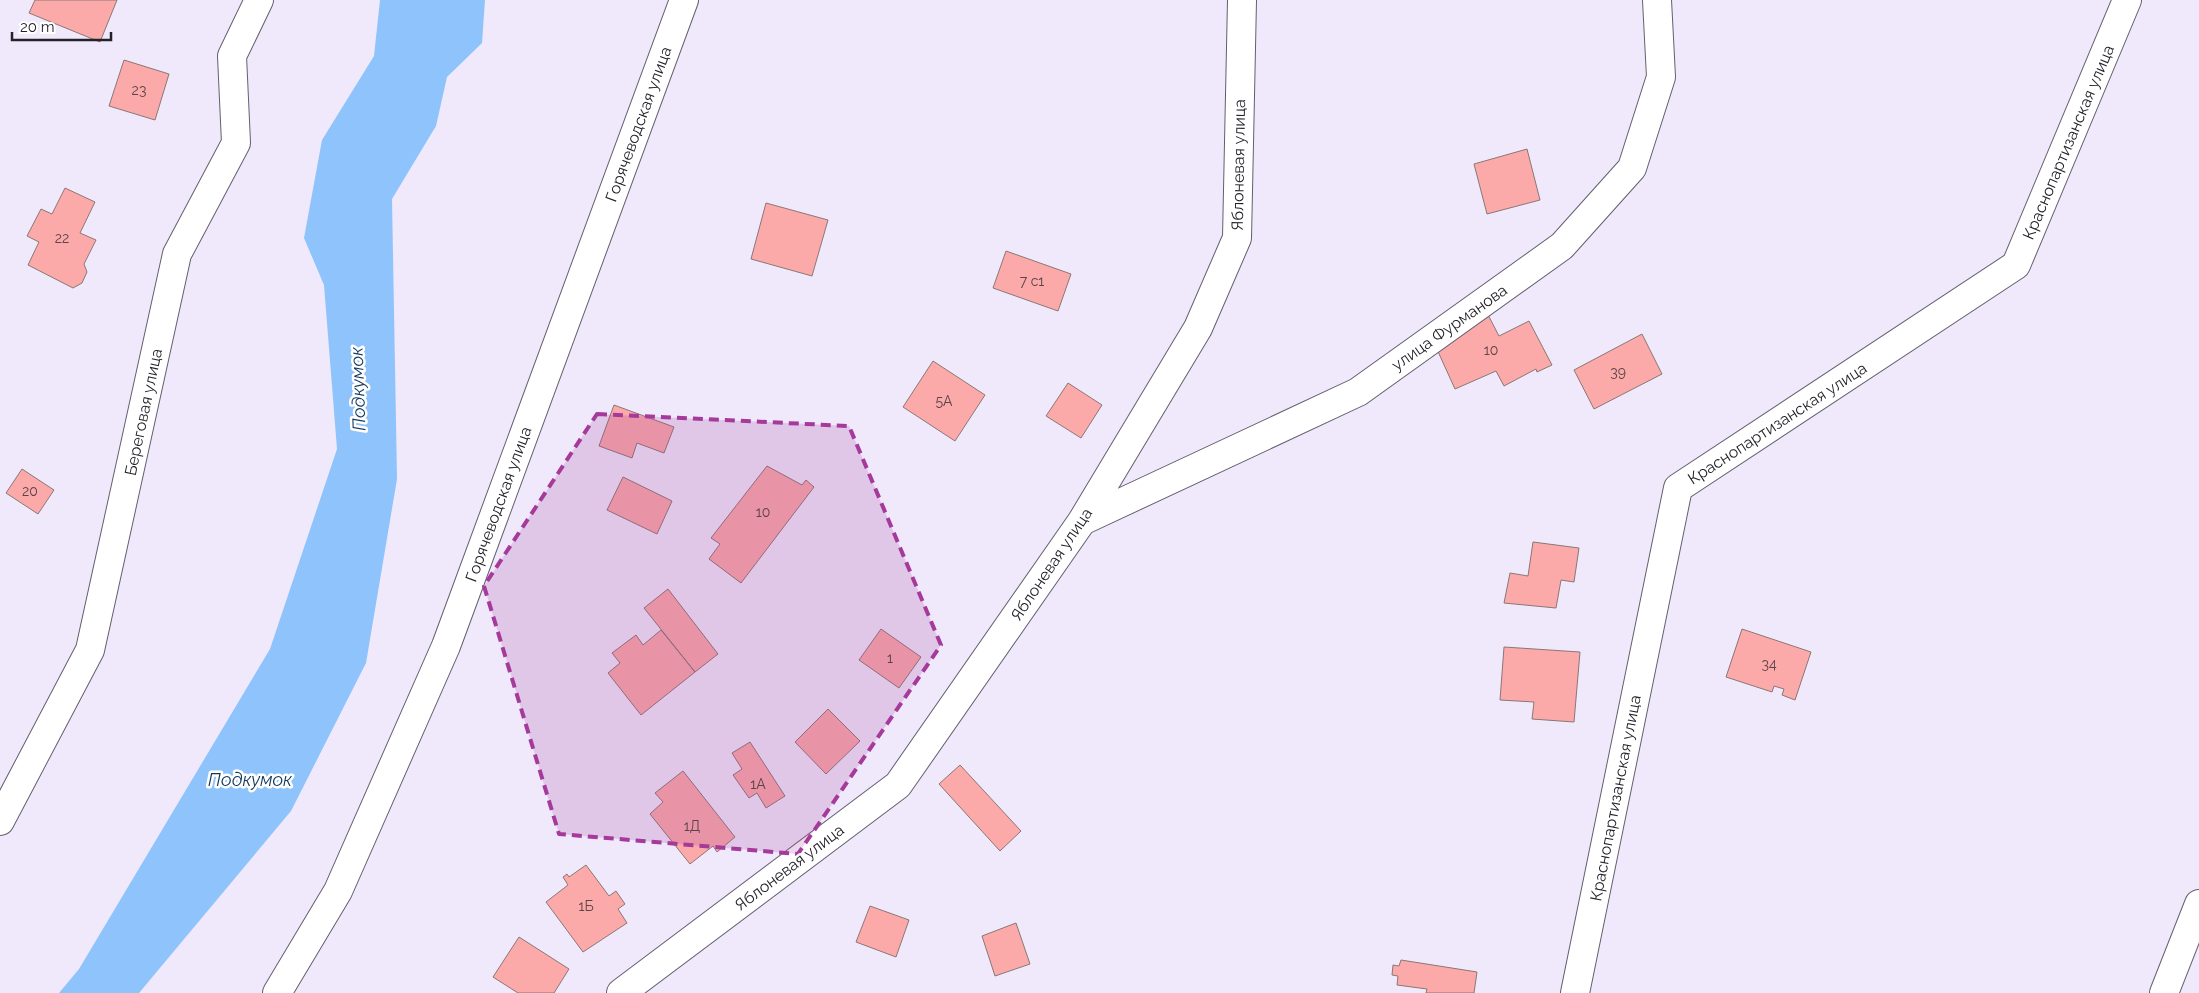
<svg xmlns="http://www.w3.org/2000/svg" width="2199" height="993" viewBox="0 0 2199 993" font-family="Raleway,sans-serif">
  <rect width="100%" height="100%" fill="#efe9fb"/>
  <path fill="#8fc3fb" d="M380,0h105l-3,43 -35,34 -11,49 -44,73 5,280 -31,184 -75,148 -152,182h-80l20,-24 191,-320 67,-200 -13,-164 -20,-47 18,-98 52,-84z"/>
  <path fill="#fbaaa9" stroke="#8a7776" d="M35,0h82l-17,42 -71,-29z
    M124,60l45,14 -14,46 -46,-14z
    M1527,149l13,51 -53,14 -13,-50z
    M65,188l30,14 -15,31 16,7 -12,24 3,8 -5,11 -9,5 -45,-23 11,-23 -12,-6 14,-27 11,5z
    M766,203l62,17 -16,56 -61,-17z
    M1006,251l65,23 -13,37 -65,-23z
    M1484,307l15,29 30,-15 23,44 -15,7 -1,-3 -32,17 -8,-15 -41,18 -25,-55z
    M1642,334l20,40 -68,35 -20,-39z
    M933,361l52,34 -30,46 -52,-34z
    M1068,383l34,22 -21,33 -35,-22z
    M614,405l60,22 -10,26 -27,-10 -5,15 -33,-12z
    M767,466l35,19 4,-5 8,7 -73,96 -32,-24 11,-15 -9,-6z
    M22,469l32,21 -16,24 -32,-21z
    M623,477l49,24 -15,33 -50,-24z
    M1533,542l46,6 -5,34 -13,-2 -5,28 -52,-5 6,-30 18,3z
    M668,589l50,65 -23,18 -51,-64z
    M881,629l40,28 -22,31 -40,-28z
    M1742,629l69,23 -16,48 -13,-5 2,-6 -10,-3 -2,6 -46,-15z
    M661,630l34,42 -54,43 -33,-42 12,-10 -8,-10 24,-18 7,10z
    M1504,647l76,5 -6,70 -42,-3 2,-17 -34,-2z
    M828,709l32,32 -34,33 -31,-32z
    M750,742l35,54 -19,12 -9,-15 -8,5 -16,-23 9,-6 -10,-16z
    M960,765l61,66 -21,20 -61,-67z
    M683,771l52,66 -18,15 -4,-6 -23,18 -40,-50 13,-12 -8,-9z
    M586,865l23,31 7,-5 9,13 -7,5 9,14 -44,29 -37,-50 22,-17 -5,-8 4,-3 2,3z
    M870,906l39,14 -13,37 -40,-15z
    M1016,923l14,41 -35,12 -13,-40z
    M519,937l50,32 -15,24h-36l-25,-16z
    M1401,960l76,12 -3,21h-48l1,-4 -30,-4 1,-9 -6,-1 1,-10 6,1z"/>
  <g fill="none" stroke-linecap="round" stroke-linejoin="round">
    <defs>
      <path id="minor" d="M1082,521l276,-129 204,-146 70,-78 29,-91 -4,-77
        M0,821l90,-171 87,-396 59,-111 -4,-87 27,-56
        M277,993l61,-102 108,-245 238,-646
        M621,993l277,-208 184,-264 116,-193 39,-90 5,-238
        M1575,993l103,-505 338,-223 111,-265
        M2164,993l35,-89"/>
    </defs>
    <use href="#minor" stroke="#645f6e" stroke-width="30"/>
    <use href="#minor" stroke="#fff" stroke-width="28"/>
  </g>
  <path fill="#a53a9b" fill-opacity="0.2" stroke="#a53a9b" stroke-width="4" stroke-dasharray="10 6" stroke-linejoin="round" d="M597,414l252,12 92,219 -143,209 -239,-20 -75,-248z"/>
  <g text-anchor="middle" stroke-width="5" stroke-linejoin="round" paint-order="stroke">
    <g font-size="14" fill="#5a4449">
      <text x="139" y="95">23</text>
      <text x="62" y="243">22</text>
      <text x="1032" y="286">7 с1</text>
      <text x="1491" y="355">10</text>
      <text x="1618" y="377">39</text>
      <text x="944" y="406">5А</text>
      <text x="30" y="496">20</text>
      <text x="763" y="517">10</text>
      <text x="890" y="663">1</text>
      <text x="1769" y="669">34</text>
      <text x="758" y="789">1А</text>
      <text x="692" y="831">1Д</text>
      <text x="586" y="911">1Б</text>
    </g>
    <g font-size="16" fill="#242229" stroke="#fff">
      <text transform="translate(638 124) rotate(-70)" y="6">Горячеводская улица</text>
      <text transform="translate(2068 142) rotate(-67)" y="6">Краснопартизанская улица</text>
      <text transform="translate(1238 165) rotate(-89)" y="6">Яблоневая улица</text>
      <text transform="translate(1449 327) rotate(-35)" y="6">улица Фурманова</text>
      <text transform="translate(143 412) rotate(-78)" y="6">Береговая улица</text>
      <text transform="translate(1777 423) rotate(-33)" y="6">Краснопартизанская улица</text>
      <text transform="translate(498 504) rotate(-70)" y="6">Горячеводская улица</text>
      <text transform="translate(1051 564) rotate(-56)" y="6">Яблоневая улица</text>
      <text transform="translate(1615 798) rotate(-79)" y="6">Краснопартизанская улица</text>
      <text transform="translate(789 867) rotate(-37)" y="6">Яблоневая улица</text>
    </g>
    <g font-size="18" font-style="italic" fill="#12375b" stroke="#fff">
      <text transform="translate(358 389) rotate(-92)" y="6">Подкумок</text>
      <text x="250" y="786">Подкумок</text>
    </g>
  </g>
  <path d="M12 32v8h99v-8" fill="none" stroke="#242229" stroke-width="2.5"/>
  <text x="20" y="32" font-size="15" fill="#242229" stroke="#ffffff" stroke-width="4" paint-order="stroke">20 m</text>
</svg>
